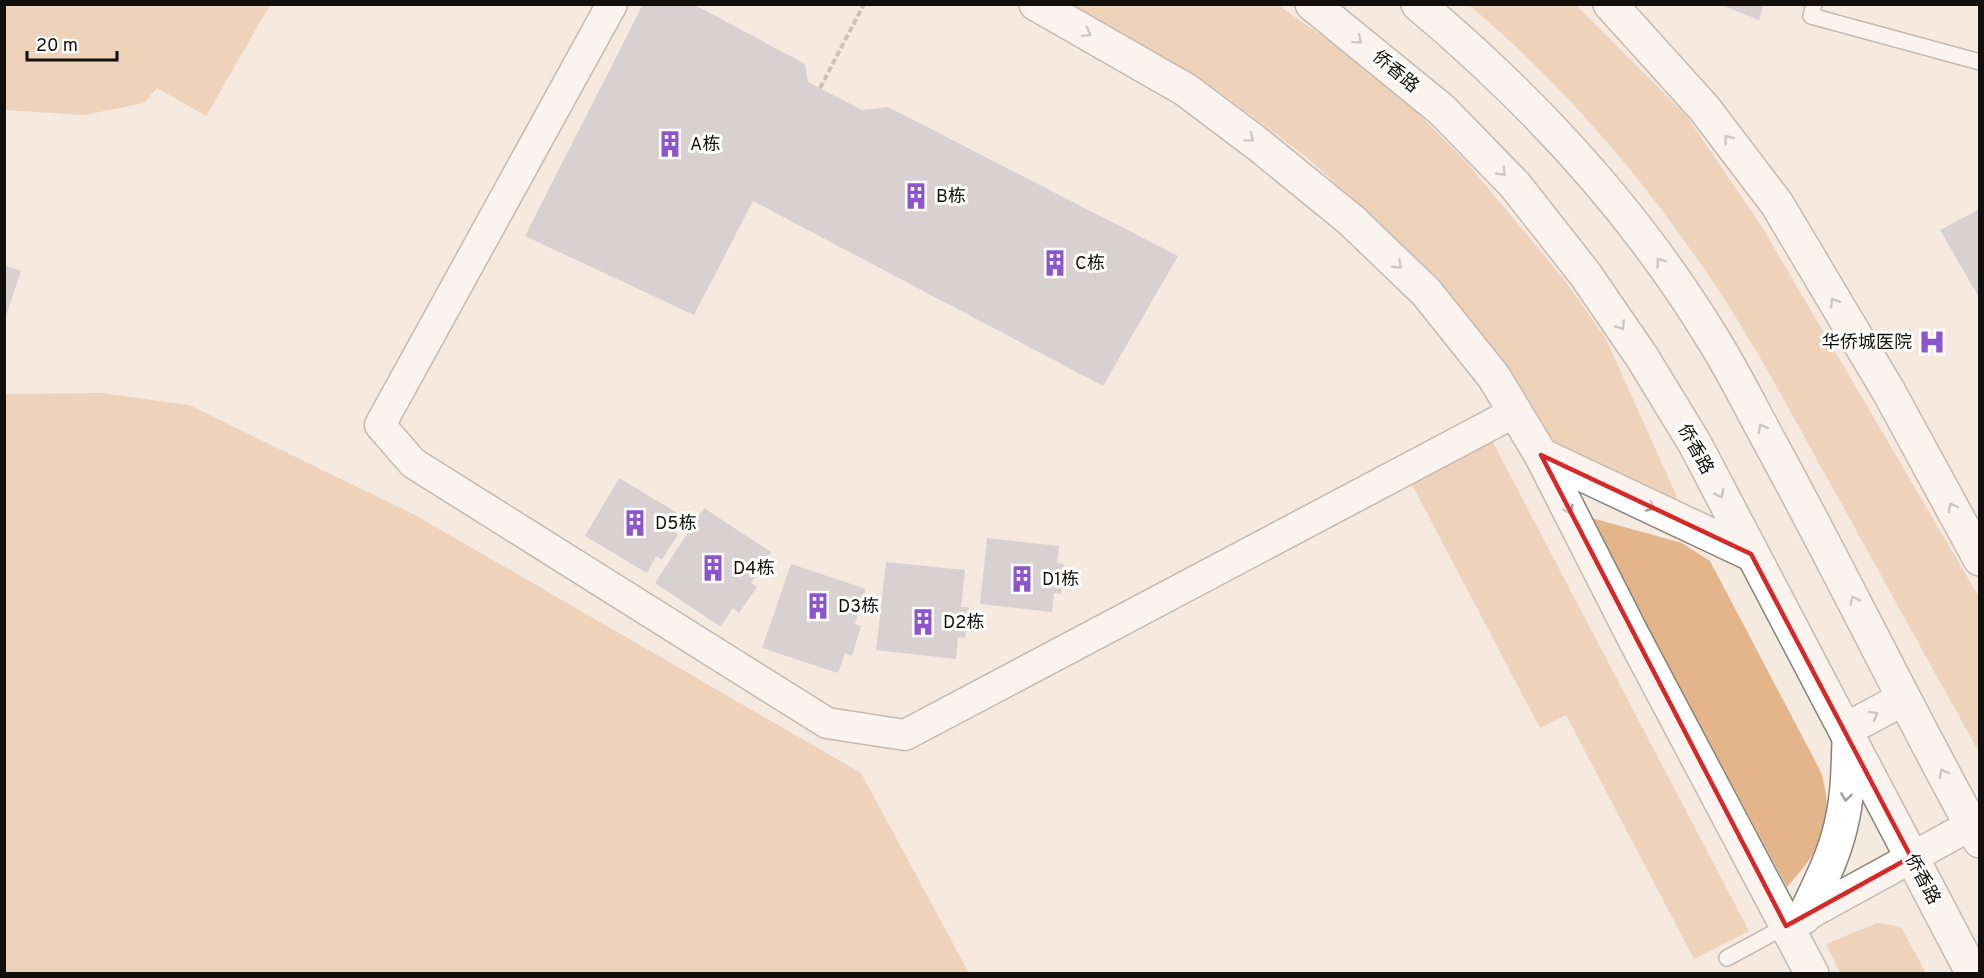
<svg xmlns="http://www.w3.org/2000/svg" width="1984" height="978" viewBox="0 0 1984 978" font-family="Overpass,'Noto Sans SC',sans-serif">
  <rect width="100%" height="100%" fill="#f5eae0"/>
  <path fill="#e4b58b" d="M4,5l1,-1 265,1 -64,111 -49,-28 -13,15 -59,12 -80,-5z
    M1073,5h205l77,54 60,51 52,53 96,115 43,61 71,158 -4,6 -128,-61 -152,-203 -43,-43 -46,-41 -98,-73z
    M1469,5h107l109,109 77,113 217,370v155c-48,-86 -96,-173 -144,-260 -35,-62 -68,-126 -107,-187 -71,-111 -158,-215 -259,-300z
    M101,393l88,12 226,110 446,258 108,200h-964v-579z
    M1489,435l260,496 -55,28 -128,-244 -26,13 -132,-251z
    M1588,517l94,26 28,18 111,211c15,51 0,77 -34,115z
    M1877,923l24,4 25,46h-86l-14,-29z"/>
  <path fill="#b6b2be" d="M646,4h47l112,60 3,18 54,28 26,-3 290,149 -75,130 -350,-185 -59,114 -169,-79 117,-230z
    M1719,4h45l-5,16z
    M1980,209v90l-40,-69z
    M4,265l17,6 -16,48h-1z
    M619,478l62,37 -9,15 6,4 -16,26 -6,-4 -9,17 -62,-37z
    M704,508l67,44 -20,31 6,4 -18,26 -6,-5 -12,19 -66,-44z
    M987,538l72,8 -2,17 7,1 -3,30 -7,-1 -2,19 -72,-8z
    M886,562l79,8 -4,37h8l-4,31 -7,-1 -2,22 -80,-9z
    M791,564l75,25 -11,35 6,2 -9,30 -7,-3 -7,20 -76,-25z"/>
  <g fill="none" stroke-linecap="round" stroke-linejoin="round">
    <defs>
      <path id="lane" d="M1814,4l-3,12 169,46
        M1727,958l59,-32"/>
      <path id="street" d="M612,4l-232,421 33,38 414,260 78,12 610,-323
        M1794,922l177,-97"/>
      <path id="secondary" d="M1036,4l150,86 73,55 92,75 75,72 68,85 47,78 92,181 179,338
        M1610,4l94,104 73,96 112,188 91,167"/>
      <path id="primary" d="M1312,4l130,106 73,75 70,89 57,83 53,87 278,530
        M1418,4c113,95 216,206 293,332 23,36 41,74 62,112 71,130 135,263 207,393
        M1541,455l210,99
        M1845,730l58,-31
        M1804,917c14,-30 30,-60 37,-92 7,-28 7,-56 8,-84"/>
    </defs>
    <use href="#lane" stroke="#8a8178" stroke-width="18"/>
    <use href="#street" stroke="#8a8178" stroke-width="33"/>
    <use href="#secondary" stroke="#8a8178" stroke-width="36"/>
    <use href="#primary" stroke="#8a8178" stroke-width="36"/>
    <path stroke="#99928a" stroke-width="4" stroke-dasharray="6 3" stroke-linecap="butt" d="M820,88l44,-84"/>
    <use href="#lane" stroke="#fff" stroke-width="15"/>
    <use href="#street" stroke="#fff" stroke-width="30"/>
    <use href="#secondary" stroke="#fff" stroke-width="33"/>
    <use href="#primary" stroke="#fff" stroke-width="33"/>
  </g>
  <defs><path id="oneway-chevron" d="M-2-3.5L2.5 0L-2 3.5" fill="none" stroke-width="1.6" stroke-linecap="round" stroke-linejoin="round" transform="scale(1.5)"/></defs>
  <g stroke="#a09f9d">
    <use href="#oneway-chevron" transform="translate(1087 33) rotate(30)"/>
    <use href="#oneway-chevron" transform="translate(1358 40) rotate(40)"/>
    <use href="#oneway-chevron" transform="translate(1250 138) rotate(37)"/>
    <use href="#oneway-chevron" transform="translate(1728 139) rotate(-127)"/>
    <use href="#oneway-chevron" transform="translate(1502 172) rotate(46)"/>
    <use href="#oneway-chevron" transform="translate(1660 262) rotate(-125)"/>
    <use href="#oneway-chevron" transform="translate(1398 265) rotate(44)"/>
    <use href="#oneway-chevron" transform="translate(1834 302) rotate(-121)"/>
    <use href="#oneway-chevron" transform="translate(1621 326) rotate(56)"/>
    <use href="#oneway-chevron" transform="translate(1762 428) rotate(-119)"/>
    <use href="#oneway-chevron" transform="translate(1720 494) rotate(63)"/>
    <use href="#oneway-chevron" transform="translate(1651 507) rotate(25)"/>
    <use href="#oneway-chevron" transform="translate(1952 507) rotate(-118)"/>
    <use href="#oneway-chevron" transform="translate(1569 510) rotate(63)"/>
    <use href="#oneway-chevron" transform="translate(1854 600) rotate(-116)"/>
    <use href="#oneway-chevron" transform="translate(1874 715) rotate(-29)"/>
    <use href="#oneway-chevron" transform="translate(1943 773) rotate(-118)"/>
    <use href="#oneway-chevron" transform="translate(1846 797) rotate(99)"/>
  </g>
  <path d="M0 0H1984V978H0ZM1541,455l210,99 160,303 -125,69z" fill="#f5eae0" fill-opacity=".55" fill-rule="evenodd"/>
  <path fill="none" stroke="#d62828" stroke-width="4.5" stroke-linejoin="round" d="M1541,455l210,99 160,303 -125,69z"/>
  <defs>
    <symbol id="building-bare" viewBox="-9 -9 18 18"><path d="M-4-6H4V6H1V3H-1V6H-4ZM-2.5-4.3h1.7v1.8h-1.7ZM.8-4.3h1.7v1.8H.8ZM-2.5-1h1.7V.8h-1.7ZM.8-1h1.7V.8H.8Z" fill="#8c55cd" stroke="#fff" stroke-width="2.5" paint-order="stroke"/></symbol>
    <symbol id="hospital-bare" viewBox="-9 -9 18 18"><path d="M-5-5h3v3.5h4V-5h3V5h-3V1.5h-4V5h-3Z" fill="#8c55cd" stroke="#fff" stroke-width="2.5" paint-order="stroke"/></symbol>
  </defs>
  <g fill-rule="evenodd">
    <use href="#building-bare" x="651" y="125" width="38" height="38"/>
    <use href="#building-bare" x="897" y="177" width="38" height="38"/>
    <use href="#building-bare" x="1036" y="244" width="38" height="38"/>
    <use href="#hospital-bare" x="1913" y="323" width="38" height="38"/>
    <use href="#building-bare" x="616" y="504" width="38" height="38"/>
    <use href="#building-bare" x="694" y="549" width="38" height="38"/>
    <use href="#building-bare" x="1003" y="560" width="38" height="38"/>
    <use href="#building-bare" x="799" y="587" width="38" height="38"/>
    <use href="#building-bare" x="904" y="603" width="38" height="38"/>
  </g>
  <g text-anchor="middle" stroke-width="6" stroke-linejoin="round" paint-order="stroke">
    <g font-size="18" fill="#110e0b" stroke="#fff">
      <text transform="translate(1396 71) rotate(40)" y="6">侨香路</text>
      <text transform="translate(1696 449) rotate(61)" y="6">侨香路</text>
      <text transform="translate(1923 879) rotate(62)" y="6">侨香路</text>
    </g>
    <g font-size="18" fill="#110e0b" stroke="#fff" text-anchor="start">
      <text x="690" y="150">A栋</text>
      <text x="936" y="202">B栋</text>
      <text x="1075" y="269">C栋</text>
      <text x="1912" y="348" text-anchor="end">华侨城医院</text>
      <text x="655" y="529">D5栋</text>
      <text x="733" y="574">D4栋</text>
      <text x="1042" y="585">D1栋</text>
      <text x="838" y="612">D3栋</text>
      <text x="943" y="628">D2栋</text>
    </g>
  </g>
  <rect width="1984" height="978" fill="none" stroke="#110e0b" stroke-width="12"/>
  <path d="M27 51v9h90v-9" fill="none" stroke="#110e0b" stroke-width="3"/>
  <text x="36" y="51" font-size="18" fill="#110e0b" stroke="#ffffff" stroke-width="4.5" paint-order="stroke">20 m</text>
</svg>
